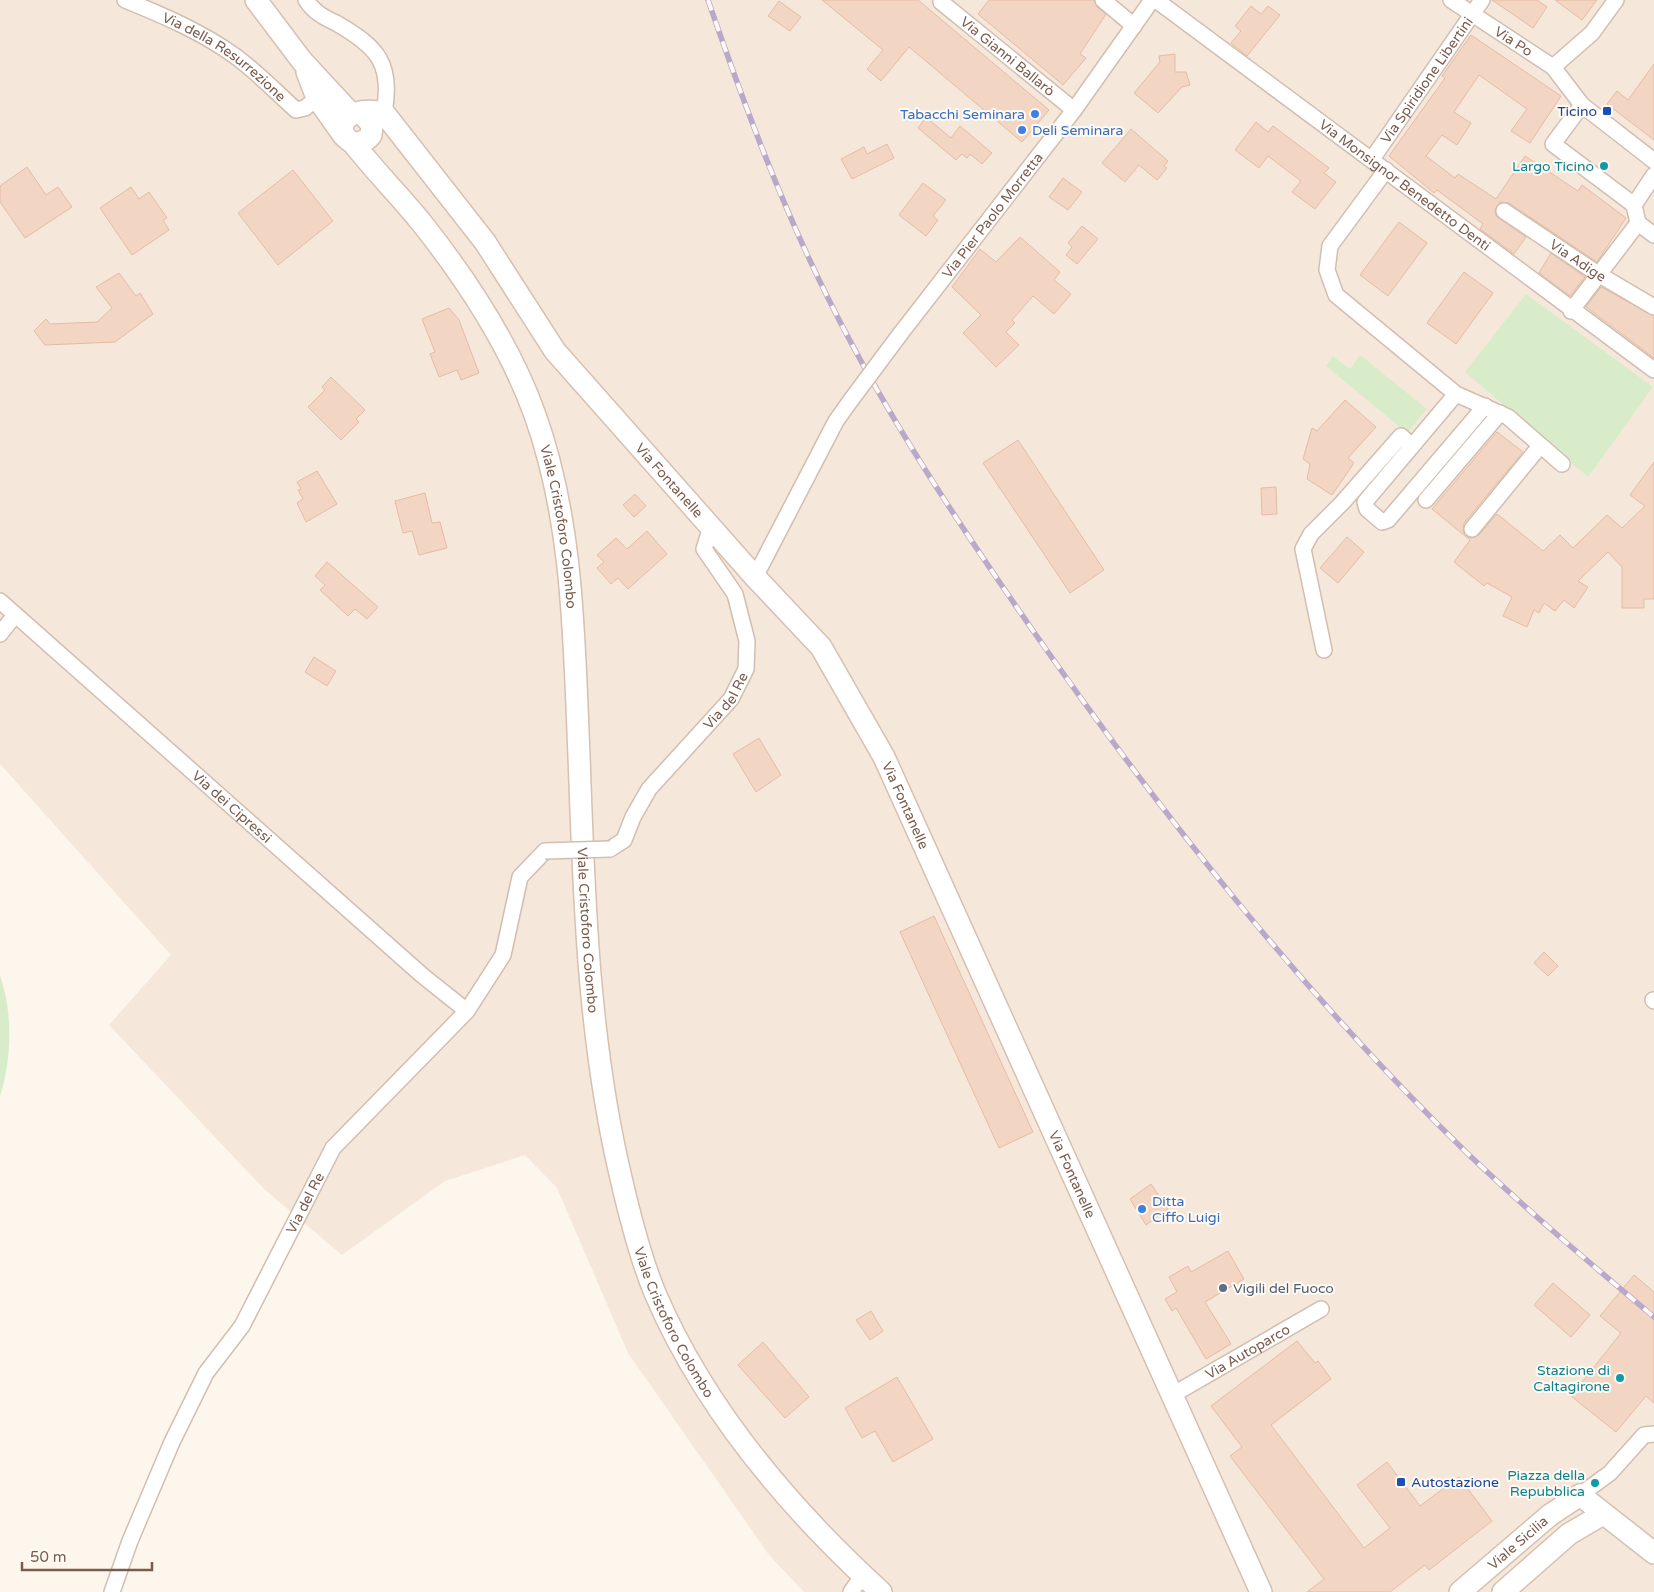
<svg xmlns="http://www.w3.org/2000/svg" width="1654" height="1592" viewBox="0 0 1654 1592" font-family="'Varela Round',sans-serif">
  <rect width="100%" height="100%" fill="#fdf6ec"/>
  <path fill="#f5e8da" d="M0,0h1654v1592h-850l-35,-37 -141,-202 -71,-165 -32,-33 -80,26 -103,74 -78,-66 -155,-164 62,-70 -171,-191z"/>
  <path fill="#d8ecc9" d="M1526,294l127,93 -65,90 -123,-105z
    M1360,355l67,54 -20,24 -81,-67 7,-10 17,13z
    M0,976c13,36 12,83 0,120z"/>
  <path fill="#f3d5c3" stroke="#e6bba3" d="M822,0h96l131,110 -27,32 -113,-95 -28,34 -14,-12 16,-19z
    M989,0h105l3,7 9,7 -26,40 6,4 -23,27 -85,-71z
    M1492,0h45l10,7 -14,21z
    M1555,0h42l-15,20z
    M779,1l22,16 -11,14 -22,-15z
    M1251,6l10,8 7,-8 12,9 -33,41 -16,-13 10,-12 -6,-5z
    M1471,35l90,61 -31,47 -19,-12 16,-22 -48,-34 -25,37 17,11 -14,22 -15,-10 -16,21 29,22 3,-4 38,25 29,-43 53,35 4,-6 44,33 -29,44 -88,-59 -9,-1 -5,8 1,6 30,21 -12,17 -34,-25 3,-5 -46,-34 -3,3 -45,-37 56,-78 -3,-2z
    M1175,54v18h11l4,13 -8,2 -24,26 -24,-20 26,-31 -1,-6z
    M1654,64v76l-47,-36 10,-13 11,9z
    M926,117l25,21 9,-12 32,27 -10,11 -12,-10 -3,4 -5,-4 -6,6 -38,-32z
    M1256,122l12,10 5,-6 56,42 -5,5 12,9 -21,27 -23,-17 9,-11 -33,-25 -9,12 -24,-18z
    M1131,129l37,32 -4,5 3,2 -10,12 -18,-15 -14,17 -23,-19z
    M887,144l7,14 -42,21 -11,-20 23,-12 3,7z
    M27,167l19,28 12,-8 14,20 -47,31 -25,-36v-16z
    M293,170l40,51 -55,44 -40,-52z
    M1063,178l19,14 -14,18 -19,-13z
    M923,183l23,17 -13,16 5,4 -12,16 -27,-21z
    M131,187l8,12 10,-7 18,26 -4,2 6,10 -37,25 -32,-47z
    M1399,222l28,21 -39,53 -28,-21z
    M1082,226l16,13 -21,25 -11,-9 6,-8 -4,-4z
    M1020,237l40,35 -6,8 17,14 -17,20 -21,-18 -21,24 3,3 -9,9 13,13 -23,22 -33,-34 18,-18 -29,-28 28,-38 16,13z
    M1551,253l34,24 -15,19 -31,-23z
    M1464,272l29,21 -37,51 -29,-21z
    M119,273l17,23 4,-3 13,21 -38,28 -70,3 -11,-14 12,-12 4,5 47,-2 15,-14 -16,-21z
    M1601,287l53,29v42l-68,-51z
    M449,308l10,12 20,53 -18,7 -4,-10 -18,7 -9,-23 5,-2 -13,-33z
    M331,377l34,33 -9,9 3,3 -18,18 -33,-33 17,-17 -3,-3z
    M1345,400l31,27 -28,31 6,5 -22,32 -25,-16 3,-15 -7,-5 9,-31 5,3z
    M1497,432l26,20 -59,71 -1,9 7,6 9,-3 18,-21 46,37 17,-16 13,13 34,-33 15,13 23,-22 -15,-11 24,-33v137h-10v9h-22v-41l-14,-15 -30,29 10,6 -14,21 -10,-8 -9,11 -11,-8 -5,10 -5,-3 -7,17 -24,-11 9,-19 -25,-14 -3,3 -30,-24 16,-22 -38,-31z
    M1018,440l86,130 -34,23 -87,-130z
    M317,471l20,33 -31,18 -9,-19 6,-4 -5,-9 3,-1 -4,-7z
    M1276,487l1,27 -15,1 -1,-27z
    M425,493l7,30 8,-1 7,26 -28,7 -7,-24 -9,2 -8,-32z
    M635,494l11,12 -12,11 -11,-12z
    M647,531l20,23 -39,35 -10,-11 -7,6 -14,-16 7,-6 -7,-7 19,-17 11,11z
    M1347,537l17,15 -26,31 -18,-15z
    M327,562l51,45 -11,12 -12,-10 -7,7 -28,-26 5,-5 -10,-9z
    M314,657l22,14 -9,15 -22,-14z
    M759,738l22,37 -25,17 -23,-38z
    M934,916l99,216 -34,16 -99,-216z
    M1544,952l14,14 -10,10 -14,-13z
    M1151,1184l17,25 -22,16 -16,-26z
    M1228,1251l16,28 -39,23 26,42 -25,15 -30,-51 -4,3 -7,-12 12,-7 -8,-15 19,-11 3,6z
    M1634,1275l20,17v111l-8,-7 -30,36 -45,-36 50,-63 -21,-17z
    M1553,1283l37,32 -19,22 -37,-32z
    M871,1311l12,20 -13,9 -14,-20z
    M1297,1341l18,22 3,-2 13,18 -60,46 93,123 26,-20 -33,-43 30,-23 33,44 39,-29 33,44 -63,49 -4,-5 -35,27h-83l17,-13 -94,-123 12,-9 -31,-41z
    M763,1342l46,55 -24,21 -47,-53z
    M897,1377l36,62 -40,23 -18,-31 -13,7 -17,-30z"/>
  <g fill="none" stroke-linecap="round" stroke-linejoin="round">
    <defs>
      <g id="street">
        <path id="s1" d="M125,0c37,15 77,32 110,56 22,16 41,36 61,54l9,-2 12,-10"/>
        <path d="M306,0c8,12 17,17 30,23 42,24 57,41 48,90"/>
        <path d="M1103,0l31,26"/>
        <path id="s2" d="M1156,0l498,370"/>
        <path id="s3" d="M1451,0l102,67 29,38 72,56"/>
        <path id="s4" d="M941,2l133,108"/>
        <path d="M1553,67l39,-34 24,-33"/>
        <path d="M1582,105l-29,39 81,61 4,18"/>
        <path id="s5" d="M1372,159l110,-159"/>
        <path d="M1386,170l-56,76 -3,24 9,25 120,99 52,23 54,47"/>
        <path d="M1634,205l20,-30"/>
        <path id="s6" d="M1504,211l94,63 56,33"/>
        <path d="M1638,223l16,12"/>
        <path d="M1571,311l67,-88"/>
        <path id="s7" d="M901,333l173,-223 78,-110"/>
        <path d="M1456,394l-91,108 2,7 15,13 6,-2 97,-114"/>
        <path d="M1426,500l74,-87"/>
        <path d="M1472,529l68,-83"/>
        <path d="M755,577l81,-156 15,-21"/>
        <path id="s8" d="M0,601l423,375 44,35"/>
        <path d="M0,634l15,-19"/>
        <path d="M1324,650l-21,-101 8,-15 31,-31 59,-67 11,10"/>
        <path id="s9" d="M610,849l14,-9 9,-23 16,-28 82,-90 15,-30 1,-28 -12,-47 -31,-45 7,-22"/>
        <path d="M1653,1000l1,1"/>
        <path id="s10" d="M1174,1394l147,-85"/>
        <path d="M1580,1495l30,-22 34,-38 10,-1"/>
        <path id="s11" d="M112,1592l18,-51 42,-99 34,-69 36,-47 91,-178 134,-137 36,-56 17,-78 25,-26"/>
        <path d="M851,1592l12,-17"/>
      </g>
      <g id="secondary">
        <path d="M256,0l46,61 49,53"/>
        <path d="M307,72l10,26 27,38"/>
        <path id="s12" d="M362,113l10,12 -1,10c-12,16 -34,5 -27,-14 8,-11 27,-11 40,-8l101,129 70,109 200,226 66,70 63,110 377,835"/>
        <path id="s13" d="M353,143c21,27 46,52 68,79 46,58 89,123 114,193 39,109 39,226 44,341 5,142 9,283 42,422 9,39 19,79 34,115 49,115 135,216 226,299"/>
        <path id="s14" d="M1460,1592l90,-77 30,-20 74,58"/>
        <path d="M1503,1592l66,-58 34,-20"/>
      </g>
    </defs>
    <use href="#street" stroke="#d1beb0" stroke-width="18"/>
    <use href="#secondary" stroke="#d6c0b0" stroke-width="24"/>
    <use href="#street" stroke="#fff" stroke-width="15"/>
    <use href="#secondary" stroke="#fff" stroke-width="21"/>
    <defs>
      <path id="rail" d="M708,0c35,101 72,202 120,298 59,119 132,228 208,337 129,184 270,362 432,519 60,57 123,110 186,163"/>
    </defs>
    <use href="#rail" stroke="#b9a8c9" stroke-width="5.5"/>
    <use href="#rail" stroke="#fffaf3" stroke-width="4" stroke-dasharray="11" stroke-linecap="butt"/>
    <defs>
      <path id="street-bridge" d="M851,400l50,-67
        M545,851l65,-2"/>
    </defs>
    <use href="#street-bridge" stroke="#d1beb0" stroke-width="18" stroke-linecap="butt"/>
    <use href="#street-bridge" stroke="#fff" stroke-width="15"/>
  </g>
  <g fill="#1a4fb4" stroke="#fffaf3" stroke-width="2">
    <rect x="1602" y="106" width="10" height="10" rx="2.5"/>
    <rect x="1396" y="1477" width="10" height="10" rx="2.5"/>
  </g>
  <g fill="#3f7fe0" stroke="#fffaf3" stroke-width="2">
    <circle cx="1035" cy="114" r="5"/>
    <circle cx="1022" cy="130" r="5"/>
    <circle cx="1142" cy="1209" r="5"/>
  </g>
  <g fill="#0f9aa8" stroke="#fffaf3" stroke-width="2">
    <circle cx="1604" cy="166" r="5"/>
    <circle cx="1620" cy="1378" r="5"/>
    <circle cx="1595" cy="1483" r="5"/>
  </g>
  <circle fill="#5c6f8a" stroke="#fffaf3" stroke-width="2" cx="1223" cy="1288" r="5"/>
  <g text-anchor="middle" stroke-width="4" stroke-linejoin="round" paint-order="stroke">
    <g font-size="14" fill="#7a5c4d" stroke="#fffaf3">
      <text dy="5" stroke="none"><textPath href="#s3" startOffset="75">Via Po</textPath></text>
      <text dy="5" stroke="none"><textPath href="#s4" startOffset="86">Via Gianni Ballarò</textPath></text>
      <text dy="5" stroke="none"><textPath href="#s1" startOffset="115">Via della Resurrezione</textPath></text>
      <text dy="5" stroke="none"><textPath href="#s5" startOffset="96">Via Spiridione Libertini</textPath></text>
      <text dy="5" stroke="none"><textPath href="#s2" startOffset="310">Via Monsignor Benedetto Denti</textPath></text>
      <text dy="5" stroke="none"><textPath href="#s7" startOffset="149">Via Pier Paolo Morretta</textPath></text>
      <text dy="5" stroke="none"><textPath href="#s6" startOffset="89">Via Adige</textPath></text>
      <text dy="5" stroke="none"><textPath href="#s12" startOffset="581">Via Fontanelle</textPath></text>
      <text dy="5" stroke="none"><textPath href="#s13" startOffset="444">Viale Cristoforo Colombo</textPath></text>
      <text dy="5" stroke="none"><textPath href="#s9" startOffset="191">Via del Re</textPath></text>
      <text dy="5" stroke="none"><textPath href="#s12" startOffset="986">Via Fontanelle</textPath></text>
      <text dy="5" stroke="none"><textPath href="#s8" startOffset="310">Via dei Cipressi</textPath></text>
      <text dy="5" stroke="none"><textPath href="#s13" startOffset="849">Viale Cristoforo Colombo</textPath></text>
      <text dy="5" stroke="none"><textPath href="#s12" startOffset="1391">Via Fontanelle</textPath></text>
      <text dy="5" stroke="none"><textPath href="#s11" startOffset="436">Via del Re</textPath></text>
      <text dy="5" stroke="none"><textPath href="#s13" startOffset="1254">Viale Cristoforo Colombo</textPath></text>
      <text dy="5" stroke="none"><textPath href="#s10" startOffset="85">Via Autoparco</textPath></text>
      <text dy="5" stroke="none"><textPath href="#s14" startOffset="76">Viale Sicilia</textPath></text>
    </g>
    <g font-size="14" fill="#164399" stroke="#fffaf3" text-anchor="end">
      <text x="1597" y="116">Ticino</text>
      <text x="1411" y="1487" text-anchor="start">Autostazione</text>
    </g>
    <g font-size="14" fill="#366cbe" stroke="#fffaf3" text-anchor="start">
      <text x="1025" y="119" text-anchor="end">Tabacchi Seminara</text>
      <text x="1032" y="135">Deli Seminara</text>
      <text x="1152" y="1206">Ditta<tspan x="1152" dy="16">Ciffo Luigi</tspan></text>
    </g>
    <g font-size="14" fill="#0d838f" stroke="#fffaf3" text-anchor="end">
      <text x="1594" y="171">Largo Ticino</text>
      <text x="1610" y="1375">Stazione di<tspan x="1610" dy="16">Caltagirone</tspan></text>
      <text x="1585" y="1480">Piazza della<tspan x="1585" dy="16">Repubblica</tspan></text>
    </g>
    <g font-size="14" fill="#4e5e75" stroke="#fffaf3" text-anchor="start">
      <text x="1233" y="1293">Vigili del Fuoco</text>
    </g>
  </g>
  <path d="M22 1562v8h130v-8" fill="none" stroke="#7a5c4d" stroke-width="2.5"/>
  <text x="30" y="1562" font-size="15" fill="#7a5c4d" stroke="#fffaf3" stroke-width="4" paint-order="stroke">50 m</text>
</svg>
